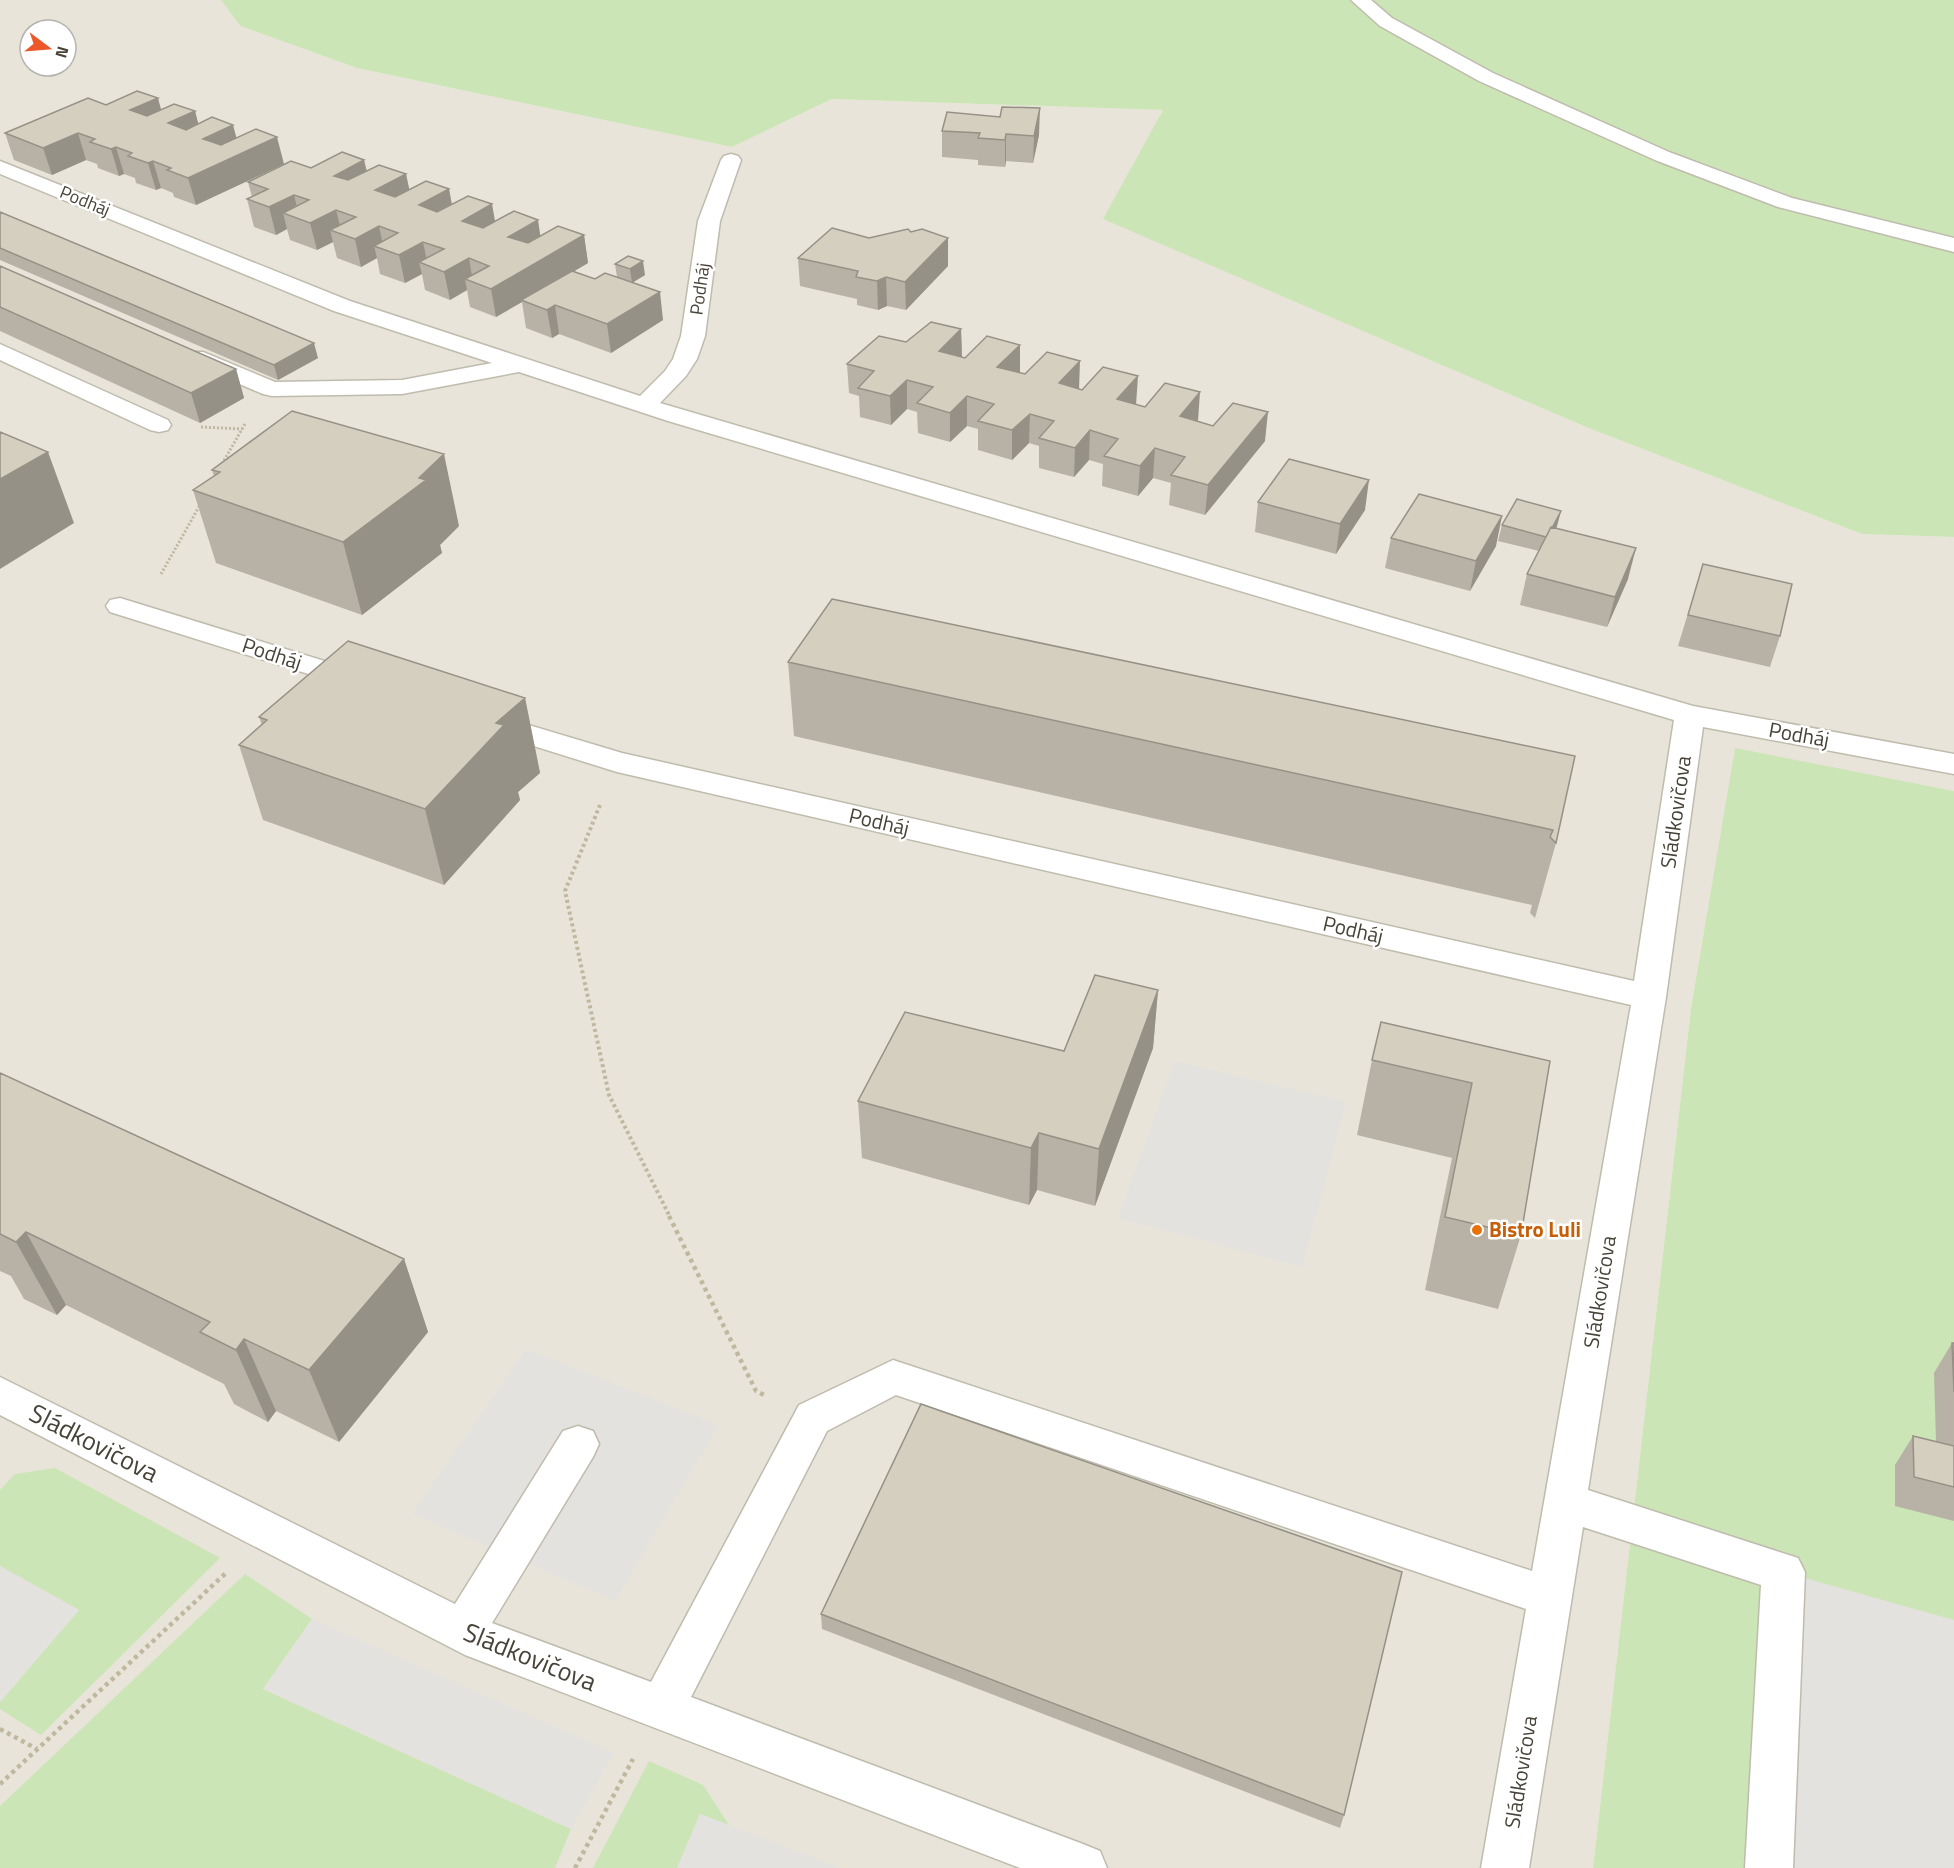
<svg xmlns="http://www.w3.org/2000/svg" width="1954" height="1868" viewBox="0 0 1954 1868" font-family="'Titillium Web',sans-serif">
  <rect width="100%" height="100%" fill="#f4f2ea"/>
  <path fill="#e8e4d9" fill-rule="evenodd" d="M0,0h221l19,26 117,42 375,79 100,-48 331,11 -59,109 482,208 276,107 92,3v254l-219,-42 -44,259 -98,860h-1593zM30,30h36v36h-36z"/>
  <path fill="#cce5b6" d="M221,0h1733v537l-92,-3 -276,-107 -483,-208 60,-109 -331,-11 -100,48 -375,-79 -117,-42z
    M1735,748l219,43v1077h-361l98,-860z
    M55,1468l165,90 -179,177 -41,-26v-7l79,-92 -79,-44v-76l15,-16z
    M245,1574l67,45 -49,70 308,140 -16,39h-555v-62z
    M649,1761l54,24 26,40 -29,-11 -23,54h-84z"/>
  <path fill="#e3e2de" d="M1175,1061l171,41 -44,165 -184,-49z
    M526,1349l193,76 -104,176 -203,-87z
    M0,1566l79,44 -79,92z
    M1783,1572l171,48v248h-185z
    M312,1619l302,134 -43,76 -308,-140z
    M700,1814l29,11 111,43h-163z"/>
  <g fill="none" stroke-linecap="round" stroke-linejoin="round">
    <defs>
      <path id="minor" d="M1351,0h20l21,18 101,55 176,79 123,46 162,40v14l-176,-45 -123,-47 -176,-79 -99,-55z
        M731,154l7,2 3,4 -21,61 -15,115 -8,23 -11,17 -26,27 1033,303 261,48v20l-251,-47 -37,270 -78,493 210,68 7,14 -12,296h-48l16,-283 -178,-58 -54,341h-48l45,-259 -630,-214 -69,36 -136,266 392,147 17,7 7,17h-87l-555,-213 -465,-240v-38l455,227 108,-173 15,-5 15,5 6,13 -6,13 -101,166 159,59 148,-277 94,-45 639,211 99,-566 -1014,-233 -138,-43 -5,-7 5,-7 10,-2 133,40 1012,228 40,-261 -1006,-299 -149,-49 -117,22 -130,2 -9,-2 -76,-32 -4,-5 4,-5h16l72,30 127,-2 90,-17 -158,-52 -334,-137v-13l350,140 290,95 25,-25 8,-12 8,-23 17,-115 23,-61 3,-4z
        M0,344l168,76 3,5 -3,5 -9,2 -9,-2 -150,-70z
        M120,598l250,77 4,6 -4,6 -10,3 -10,-3 -240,-75 -4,-6 4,-6z"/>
    </defs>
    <use href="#minor" stroke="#bfbbad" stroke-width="3"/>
    <path stroke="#c0b79f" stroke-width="3" stroke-dasharray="2 2" stroke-linecap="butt" d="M201,427l41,2
      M222,464l23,-40
      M161,574l39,-69"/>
    <path stroke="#c0b79f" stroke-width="4" stroke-dasharray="3 3" stroke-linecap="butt" d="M600,805l-35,86 44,204 61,122"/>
    <path stroke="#c0b79f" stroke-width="4.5" stroke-dasharray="4 4" stroke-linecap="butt" d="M669,1216l87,175 8,4
      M0,1729l37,20
      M0,1784l227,-212
      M575,1868l58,-109"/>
    <use href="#minor" fill="#fff" fill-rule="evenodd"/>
  </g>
  <path fill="#b7b2a5" d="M106,105l55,5 34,1 3,13 39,14 47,26 -88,41 -22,-8 -1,-4 -12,-5 -5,2 -20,-7 -1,-5 -11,-4 -5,2 -21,-8 -1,-4 -11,-4 -34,15 -38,-15 -9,-27z
    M942,131l97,4 -6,28 -27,-2 -1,6 -27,-2v-5l-36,-3z
    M364,160l3,11 39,3 3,16 40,-1 3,16 43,16 45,15 44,-1 4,28 -14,8 21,8 22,-2 -2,-13 30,11 -12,7 30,38 -52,33 -52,-19 -7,4 -26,-10 -4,-26 -26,15 -26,-10 -3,-17 -17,10 -25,-10 -3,-16 -17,9 -25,-9 -3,-16 -16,9 -24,-9 -4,-16 -16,8 -27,-10 -3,-11 -11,6 -22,-8 -7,-28 5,-2 -4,-15 63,-14z
    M0,212l318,146 -40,22 -278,-120z
    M911,232l37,6v28l-42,44 -19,-4 -9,4 -21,-5v-6l-57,-13 -2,-28 71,-20z
    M0,266l236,103 8,29 -44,25 -200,-92z
    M961,329l1,28 174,47 129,37 -60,74 -36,-10 2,-22 -18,-5 -15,18 -36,-10 1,-22 -14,-4 -15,17 -35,-9v-22l-10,-3 -17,17 -34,-10v-21l-11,-3 -17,16 -32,-9 -1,-21 -10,-3 -16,16 -31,-8 -1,-21 -10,-3 -2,-29 59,-22z
    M212,470l247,56 -19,19 2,8 -80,62 -146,-52 -23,-73 21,-14z
    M1258,502l107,8 -29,44 -81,-22z
    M1561,511l-5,18 72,50 -21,48 -87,-22 7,-31 12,-23 -41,-10 4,-16z
    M1391,538l105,8 -26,45 -85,-23z
    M1703,564l77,72 -10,31 -92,-21z
    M788,662l787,94 -19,87 -21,75 -5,-5 2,-8 -738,-169z
    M525,698l15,75 -22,19 2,8 -76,85 -181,-65 -24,-75 23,-20 -3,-8z
    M1158,990l-5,58 -58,158 -58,-16 -8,15 -167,-47 -4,-57 206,-50z
    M1372,1060l178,1 -29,174 -23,74 -73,-19 27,-132 -95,-23z
    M0,1073l404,186 24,73 -89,110 -63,-31 -8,11 -34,-18 -10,-20 -158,-79 -9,10 -33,-16 -13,-23 -11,-5z
    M1952,1343h2v178l-59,-15v-41l18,-29 23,6 -2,-69z
    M821,1614l523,201 -4,13 -518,-199z"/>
  <path fill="#959186" d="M158,98l7,26 -35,-14z
    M1040,108l-1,27 -6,28 1,-27z
    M195,111l7,27 -34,-15z
    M233,125l7,26 -37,-12z
    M78,133l8,27 -34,15 -9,-27z
    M1006,134v27l-1,6v-27z
    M277,137l7,27 -88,41 -8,-27z
    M116,147l8,27 -5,2 -8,-27z
    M364,160l6,27 -36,-11z
    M153,161l8,27 -5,2 -8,-27z
    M406,174l6,28 -31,16 -6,-28z
    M449,189l5,28 -30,16 -5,-28z
    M294,195l6,24 -17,-6 4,16 -11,6 -7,-28z
    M492,204l5,28 -35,-11z
    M336,210l6,24 -12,-4 3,12 -16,8 -7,-27z
    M538,220l4,27 -30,17 -4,-27z
    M379,226l5,24 -10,-4 3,12 -16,9 -6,-28z
    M584,235l4,28 -64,38 -3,-1 1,2 -26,15 -5,-28z
    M948,238v28l-42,44 -1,-28z
    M423,242l5,24 -9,-4 3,12 -17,9 -6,-28z
    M469,258l4,24 -8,-3 2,11 -17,10 -6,-28z
    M643,261l2,14 -13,8 -2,-14z
    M886,277l1,29 -9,4 -1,-29z
    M660,292l3,28 -52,33 -4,-29z
    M555,305l4,29 -7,4 -5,-28z
    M961,329l1,29 -23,-7z
    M314,343l4,15 -40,22 -4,-15z
    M1020,345v29l-23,-7z
    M1080,361l-1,29 -20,-7z
    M236,369l8,29 -44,25 -9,-30z
    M1138,376l-2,29 -19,-6z
    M907,380v29l-16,16 -1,-29z
    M1200,392l-2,29 -18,-5z
    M967,396v30l-17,16v-29z
    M1268,412l-3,29 -60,74 3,-30z
    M1030,414l-1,29 -17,17v-30z
    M1090,430l-1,30 -15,17 1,-29z
    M1155,448l-2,30 -15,18 2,-30z
    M48,452l26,71 -74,46v-90z
    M444,454l15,72 -19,19 2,8 -80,62 -19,-73 76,-64z
    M1369,480l-4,30 -29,44 4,-30z
    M1561,511l-4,15 -13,27 3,-16z
    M1502,516l-6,30 -26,45 6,-30z
    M1636,548l-8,31 -21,48 8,-30z
    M525,698l15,75 -22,19 2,8 -76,85 -19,-76 71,-86z
    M1158,990l-5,58 -58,158 4,-57z
    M1039,1133l-2,57 -8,15 2,-57z
    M26,1232l40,73 -9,10 -41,-73z
    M404,1259l24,73 -89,110 -30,-72z
    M244,1339l32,72 -8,11 -32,-72z"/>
  <path fill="#d5cfc0" stroke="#959186" stroke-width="1.5" d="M137,91l21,7 -28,12 17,6 27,-12 21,7 -27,12 18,7 26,-13 21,8 -30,14 18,6 35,-16 21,8 -89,41 -21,-8 4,-2 -18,-7 -5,2 -20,-7 4,-3 -16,-6 -5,2 -21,-7 5,-3 -17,-6 -35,15 -38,-15 83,-35 18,7z
    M1002,107l38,1 -6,28 -28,-2 -1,6 -27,-2 2,-5 -38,-2 5,-19 53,5z
    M342,152l22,8 -30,16 14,4 31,-15 27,9 -31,16 20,7 31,-16 23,8 -30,16 18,7 31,-16 24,8 -30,17 21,7 31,-17 24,9 -30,17 20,6 30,-17 26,9 -93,54 -26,-10 24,-13 -20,-8 -25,14 -25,-10 25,-13 -21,-7 -24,13 -25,-9 24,-13 -19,-7 -24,13 -25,-9 26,-13 -20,-7 -26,13 -27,-10 26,-13 -15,-5 -25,12 -22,-8 21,-10 -20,-7 43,-21 20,7z
    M0,212l314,131 -40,22 -274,-117z
    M832,228l37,10 39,-9 3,3 11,-3 26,9 -43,44 -19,-5 -9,4 -21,-4 2,-6 -60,-13z
    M628,256l15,5 -13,8 -15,-5z
    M0,266l236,103 -45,24 -191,-86z
    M572,271l23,8 10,-6 55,19 -53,32 -52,-19 -8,5 -26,-10z
    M931,322l30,7 -22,22 26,7 22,-22 33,9 -23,22 28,7 22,-22 33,9 -21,22 23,7 21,-23 35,9 -21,23 28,8 20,-24 35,9 -20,24 33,10 20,-23 35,9 -60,73 -37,-10 14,-18 -30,-9 -15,18 -36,-10 14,-17 -28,-9 -15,18 -36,-10 15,-17 -24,-7 -18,16 -34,-9 16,-17 -27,-8 -17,17 -33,-10 16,-16 -26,-7 -17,16 -32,-8 16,-17 -27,-7 32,-28 27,6z
    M292,411l152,43 -25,24 7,2 -83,62 -150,-52 27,-18 -8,-2z
    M0,432l48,20 -48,27z
    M1289,459l80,21 -29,44 -82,-22z
    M1419,494l83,22 -26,45 -85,-23z
    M1517,499l44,12 -9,17 -1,-1 -5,10 -44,-12z
    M1551,527l85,21 -21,49 -88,-23z
    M1703,564l89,20 -12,52 -92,-21z
    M832,599l743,157 -19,87 -6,-6 3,-7 -765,-168z
    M348,641l177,57 -29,25 8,2 -79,84 -186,-64 28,-25 -8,-3z
    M1095,975l63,15 -59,159 -60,-16 -8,15 -173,-47 47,-89 159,39z
    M1381,1022l169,39 -29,174 -76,-18 27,-134 -100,-23z
    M0,1073l404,186 -95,111 -65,-31 -8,11 -36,-18 10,-10 -184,-90 -10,10 -16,-8z
    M1952,1343h2v49z
    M921,1404l481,168 -58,243 -523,-201z
    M1913,1436l41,10v41l-40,-10z"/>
  <circle fill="#e8710a" stroke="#fff" stroke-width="2" cx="1477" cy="1230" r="6"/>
  <g text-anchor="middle" stroke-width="5" stroke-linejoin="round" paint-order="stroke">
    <g font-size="18" fill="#484339" stroke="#fff">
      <text transform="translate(85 201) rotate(22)" y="6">Podháj</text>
      <text transform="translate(700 289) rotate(-82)" y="6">Podháj</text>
    </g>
    <g font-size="21" fill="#484339" stroke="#fff">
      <text transform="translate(272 654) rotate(18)" y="7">Podháj</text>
      <text transform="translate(1799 735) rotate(10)" y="7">Podháj</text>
      <text transform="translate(1676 812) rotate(-82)" y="7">Sládkovičova</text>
      <text transform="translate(879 822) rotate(13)" y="7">Podháj</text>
      <text transform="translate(1353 930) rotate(13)" y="7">Podháj</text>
      <text transform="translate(1600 1292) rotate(-81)" y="7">Sládkovičova</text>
      <text transform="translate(1521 1772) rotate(-81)" y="7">Sládkovičova</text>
    </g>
    <g font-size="21" font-weight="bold" fill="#c56008" stroke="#fff" text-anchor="start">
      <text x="1489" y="1237">Bistro Luli</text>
    </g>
    <g font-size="26" fill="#484339" stroke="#fff">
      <text transform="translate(94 1443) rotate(27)" y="9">Sládkovičova</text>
      <text transform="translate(530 1657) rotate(22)" y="9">Sládkovičova</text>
    </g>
  </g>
  <g transform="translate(48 48) rotate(106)"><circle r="28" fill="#ffffff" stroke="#b6b4b0" stroke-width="1.5"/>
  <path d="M0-4.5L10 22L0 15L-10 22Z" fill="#ec5829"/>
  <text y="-9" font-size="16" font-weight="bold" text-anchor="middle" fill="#484339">N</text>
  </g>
</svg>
